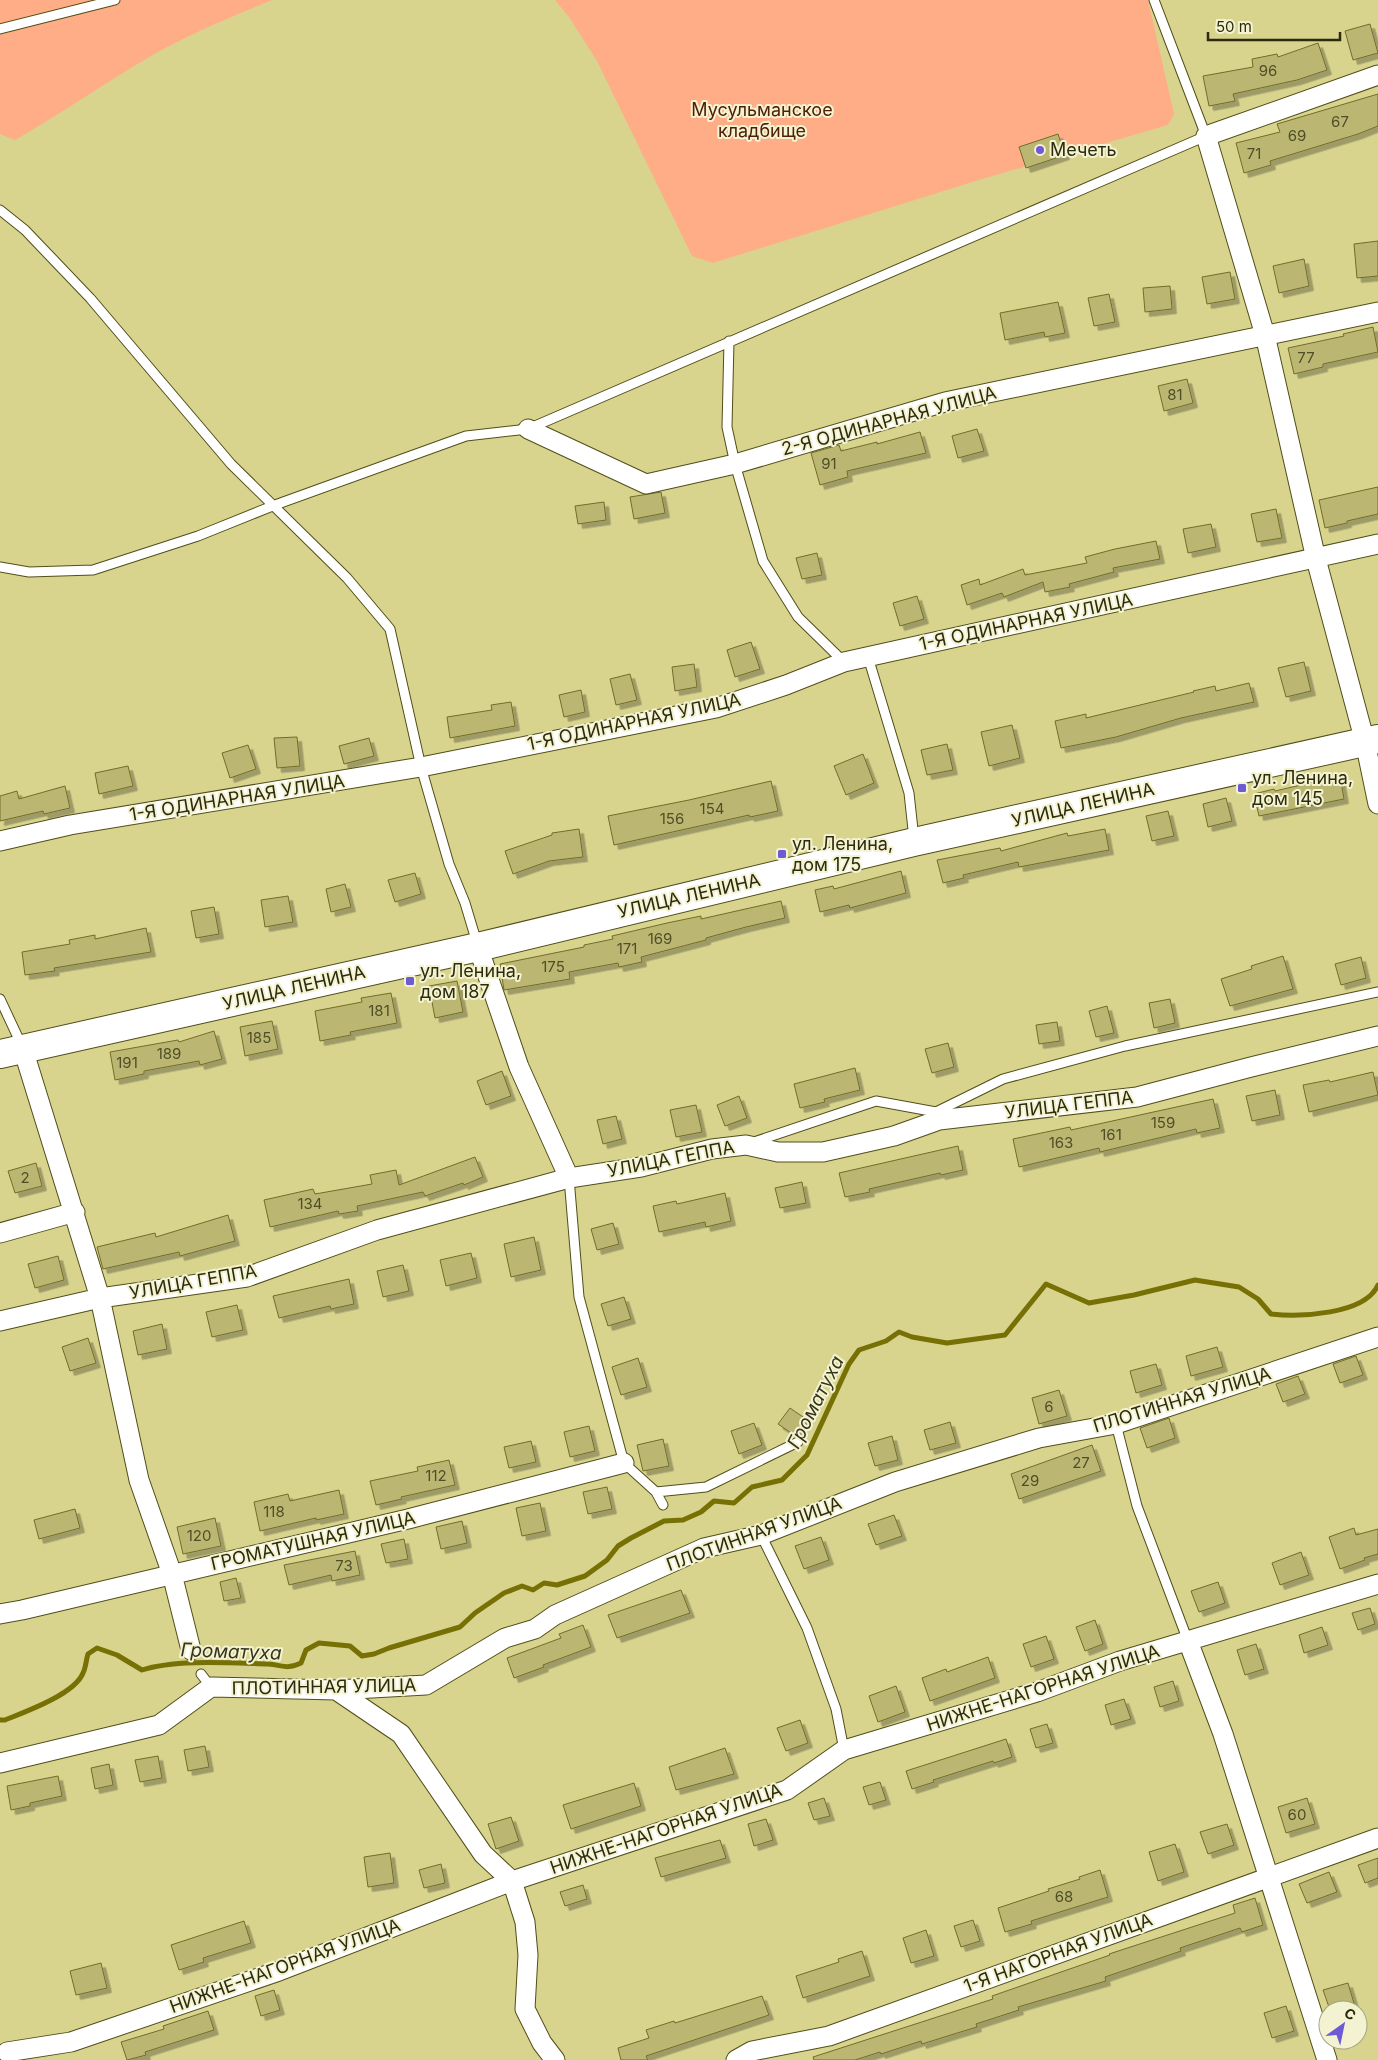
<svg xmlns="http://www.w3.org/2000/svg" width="1378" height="2060" viewBox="0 0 1378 2060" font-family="Inter,sans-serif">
  <defs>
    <filter id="shadow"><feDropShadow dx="4.5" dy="4.5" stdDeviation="0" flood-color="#0004"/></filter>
  </defs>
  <rect width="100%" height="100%" fill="#d8d48e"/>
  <path fill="#fead87" d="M0,0h272c-41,17 -83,34 -121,56 -46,27 -89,57 -136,84l-15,-6z
    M555,0h593l26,114 -6,11 -186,54 -269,84 -21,-7 -95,-195 -28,-44z"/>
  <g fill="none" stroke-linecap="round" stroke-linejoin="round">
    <path stroke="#767005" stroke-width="5" d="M0,1720h5c20,-8 70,-26 78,-47 3,-6 3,-13 5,-19l9,-6 20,7 25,15c33,-11 90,-7 126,-6 15,1 18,6 33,-1l5,-13 13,-7 31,3 12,10 12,-2 15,-6 71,-21 15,-14 29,-20 18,-7 11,4 11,-7 13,2 28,-9 22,-16 11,-14 13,-8 33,-17 19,-1 18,-8 13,-11 20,2 18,-16 30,-7 25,-25 42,-91 10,-14 27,-9 13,-9 13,5 35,6 58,-8 41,-51 43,19 45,-8 61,-15 44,7 19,12 13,15c28,3 94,1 107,-29"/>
  </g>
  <path fill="#bbb772" stroke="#716d27" filter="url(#shadow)" d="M1370,24l8,29 -25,7 -8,-29z
    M1318,43l9,27 -30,10 -64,14 2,7 -26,5 -6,-30 50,-9 -1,-8 25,-5 1,3z
    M1378,94v32l-20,8 -88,27 1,4 -27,8 -8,-30 44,-11 -3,-8z
    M1058,134l7,21 -39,13 -7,-21z
    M1378,241v35l-21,2 -3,-34z
    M1304,259l5,27 -30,7 -6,-27z
    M1230,272l5,27 -28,5 -5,-27z
    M1170,286l2,23 -27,3 -2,-24z
    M1109,294l6,28 -21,4 -6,-28z
    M1058,302l7,31 -20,4 -1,-5 -39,8 -5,-27z
    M1373,327l5,25 -55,12v3l-29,7 -6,-26 56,-12 -1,-2z
    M1187,379l6,24 -29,8 -6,-25z
    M977,429l7,22 -26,7 -6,-22z
    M920,432l6,21 -79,18 1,6 -28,8 -9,-32 28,-8 2,6 36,-9v2z
    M1378,487v27l-31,7v2l-22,5 -6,-28z
    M661,492l4,21 -31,6 -4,-22z
    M604,502l2,18 -28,4 -3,-18z
    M1276,509l6,29 -25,4 -6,-28z
    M1211,524l5,23 -28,6 -5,-24z
    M1156,541l4,18 -47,9 1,4 -45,12 1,3 -25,5 -2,-10 -39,15 -2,-4 -35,12 -6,-20 18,-6 1,6 43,-16 2,6 62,-12 -2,-6 30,-8z
    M817,553l5,22 -20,4 -6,-21z
    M917,596l7,23 -24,7 -7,-23z
    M751,642l9,27 -25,8 -8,-27z
    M1304,662l7,29 -25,6 -8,-29z
    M694,664l3,23 -22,4 -3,-24z
    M630,674l7,26 -21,5 -6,-26z
    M1249,683l5,19 -73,16 -65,19 -55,11 -6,-27 31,-7v4l108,-26 -1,-1 22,-5 1,5z
    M581,690l4,22 -21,5 -5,-22z
    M511,702l4,24 -65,12 -3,-21 45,-7 -1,-5z
    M1012,725l8,33 -31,8 -8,-34z
    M297,737l3,29 -23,2 -3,-30z
    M369,738l5,18 -30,8 -5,-18z
    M947,744l6,26 -26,5 -6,-25z
    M248,745l8,24 -26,9 -8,-25z
    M863,754l11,29 -28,12 -12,-29z
    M128,766l5,20 -34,8 -4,-21z
    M1340,776l4,23 -85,17 -5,-22 20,-5 1,2z
    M771,781l7,30 -28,6 -1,-2 -135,30 -6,-29 81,-16z
    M65,786l5,22 -26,6 -1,-3 -43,10v-25l17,-5 2,8z
    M1226,798l6,23 -24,6 -5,-23z
    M1168,811l6,25 -22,5 -6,-25z
    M579,829l4,28 -34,4 -36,13 -8,-23 47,-16v-2z
    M1105,829l4,21 -90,17 -1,-5 -55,13 1,3 -21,5 -6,-23 63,-12 1,3 66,-18 1,3z
    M901,871l5,22 -56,15 -1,-3 -29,7 -5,-22 18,-4 1,3z
    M415,873l6,21 -26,8 -7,-22z
    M345,884l6,23 -20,5 -5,-23z
    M288,896l5,26 -28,5 -4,-27z
    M781,901l4,17 -39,9 -40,11v2l-65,17 1,5 -23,5 -1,-4 -49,9 1,7 -66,11 -4,-26 84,-17v-2l29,-6 -1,-3 55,-13 34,-7v3z
    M214,907l5,27 -23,4 -5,-27z
    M146,928l5,24 -97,16 1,3 -30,4 -3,-23 48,-8 -1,-4 26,-5v4z
    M1283,956l10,33 -63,17 -9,-27 31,-10 -1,-3z
    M1361,957l5,21 -25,7 -6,-21z
    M457,981l6,31 -28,6 -6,-32z
    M391,993l6,30 -47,9 1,3 -31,6 -5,-30 47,-9 -1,-4z
    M1170,999l5,24 -21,5 -5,-25z
    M1107,1006l7,27 -18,4 -7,-26z
    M272,1021l6,28 -33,7 -5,-29z
    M1057,1022l3,19 -21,3 -3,-19z
    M214,1031l8,28 -22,6 -1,-4 -55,10v3l-29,6 -5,-28 68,-12 1,2z
    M948,1043l6,24 -22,6 -7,-24z
    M855,1068l5,22 -36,9 1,3 -25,6 -6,-24z
    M502,1071l9,25 -25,9 -9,-24z
    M1373,1072l5,23 -69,17 -6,-27 26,-5 1,2z
    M1275,1090l5,25 -28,6 -6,-25z
    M739,1096l8,22 -22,8 -8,-21z
    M1213,1099l7,29 -23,5 -1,-4 -96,23 -1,-4 -80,19 -6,-28 57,-12 1,3z
    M696,1105l6,27 -26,5 -6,-27z
    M616,1116l6,23 -19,5 -6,-24z
    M958,1146l5,24 -22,5 -1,-2 -71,16 1,3 -25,5 -6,-24z
    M475,1157l8,20 -19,8 -1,-2 -38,13 -2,-4 -66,14 1,5 -19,3 -1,-3 -68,16 -6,-27 49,-11 2,5 57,-10 -2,-9 26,-5 3,15z
    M36,1163l6,23 -27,7 -7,-22z
    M802,1182l4,21 -26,5 -5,-20z
    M725,1193l6,28 -25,6 -1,-5 -46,10 -6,-26 23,-5 1,3z
    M228,1215l7,26 -55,15 -1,-4 -76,17 -6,-22 58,-14 1,4z
    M613,1223l6,21 -22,6 -6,-21z
    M534,1237l7,33 -30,7 -7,-33z
    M471,1253l6,25 -31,8 -6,-26z
    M58,1256l6,24 -29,8 -7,-24z
    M403,1265l6,26 -26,6 -6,-26z
    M349,1279l5,25 -23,5 -1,-3 -51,12 -6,-22z
    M624,1297l7,22 -23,7 -7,-22z
    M237,1305l6,25 -31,7 -6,-25z
    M162,1324l5,25 -29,6 -5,-24z
    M88,1338l8,25 -26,8 -8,-24z
    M1217,1347l6,20 -32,9 -5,-20z
    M1356,1356l7,19 -23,8 -7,-19z
    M638,1358l9,29 -26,8 -9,-28z
    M1156,1364l6,21 -26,8 -6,-22z
    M1298,1376l7,18 -22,8 -7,-18z
    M1059,1390l8,26 -28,8 -7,-26z
    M790,1408l16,11 -12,16 -16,-11z
    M1169,1418l6,20 -28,10 -7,-20z
    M950,1422l6,21 -26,7 -6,-20z
    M754,1423l8,22 -23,9 -8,-23z
    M589,1426l6,25 -25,6 -6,-25z
    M892,1436l6,24 -23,6 -7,-23z
    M663,1439l6,27 -26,5 -6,-26z
    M531,1441l5,21 -27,6 -5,-21z
    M1092,1445l9,26 -82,28 -8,-25z
    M449,1460l6,25 -54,12 1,2 -26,6 -6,-24 48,-10 -1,-4z
    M607,1487l5,22 -24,5 -5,-22z
    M339,1490l5,24 -28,6v-2l-56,13 -6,-29 34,-8 2,7z
    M540,1503l6,28 -24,5 -6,-28z
    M75,1509l5,19 -41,11 -5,-19z
    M894,1515l8,21 -26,9 -8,-21z
    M215,1518l6,28 -38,8 -6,-27z
    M462,1521l5,22 -26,6 -5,-22z
    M1354,1528l2,7 22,-6v25l-14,4 1,2 -25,9 -11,-32z
    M821,1537l8,23 -25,9 -9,-23z
    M404,1539l4,20 -22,4 -5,-19z
    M355,1551l5,24 -28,6 -1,-6 -42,10 -5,-20z
    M1301,1552l8,23 -29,10 -8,-22z
    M236,1578l5,20 -17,3 -4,-19z
    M1218,1582l7,21 -26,9 -8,-21z
    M681,1590l9,23 -73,25 -9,-23z
    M1370,1608l5,16 -17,6 -6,-17z
    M1095,1620l8,24 -18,7 -9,-24z
    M583,1625l8,22 -48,18 1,2 -30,11 -7,-20 54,-20 -2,-4z
    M1322,1627l6,18 -24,8 -5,-18z
    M1046,1636l8,23 -23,8 -8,-23z
    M1256,1644l8,25 -19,6 -8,-25z
    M988,1657l7,21 -65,23 -8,-23 24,-9 1,3z
    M1173,1681l6,20 -19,6 -6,-20z
    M896,1686l9,26 -27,10 -9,-26z
    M1124,1699l7,20 -20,6 -6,-20z
    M800,1720l8,23 -22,8 -9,-23z
    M1047,1724l6,19 -17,5 -6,-19z
    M1006,1739l6,18 -18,6 -1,-2 -60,19 1,2 -22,7 -6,-18z
    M205,1746l4,21 -21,4 -4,-21z
    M725,1748l9,26 -58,16 -7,-23z
    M158,1756l4,22 -22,4 -5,-22z
    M109,1764l4,21 -18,4 -4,-21z
    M58,1776l4,20 -32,7v3l-19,4 -4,-24z
    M880,1782l6,18 -17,5 -6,-18z
    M634,1783l7,23 -70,23 -8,-24z
    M824,1798l6,18 -16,4 -6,-17z
    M1307,1798l8,26 -29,9 -8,-26z
    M511,1817l8,24 -23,8 -8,-25z
    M766,1819l7,21 -19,6 -6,-22z
    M1227,1824l7,21 -26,9 -8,-22z
    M720,1840l6,18 -65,19 -6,-19z
    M1175,1844l9,28 -26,9 -9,-29z
    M390,1853l4,30 -26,4 -4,-30z
    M1378,1858v20l-13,5 -7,-18z
    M441,1864l4,19 -21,5 -5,-18z
    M1100,1870l8,27 -77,24 1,3 -27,8 -7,-24 51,-17 -1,-2 32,-10 -1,-2z
    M1329,1872l8,20 -30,11 -8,-19z
    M583,1885l4,14 -22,7 -5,-14z
    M1255,1898l8,27 -21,7 -2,-4 -60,20 1,3 -76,26 1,4 -88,26 1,3 -43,14 1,3 -23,7 -32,10 -1,-3 -40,13 -1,-2 -25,8h-41l-1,-3 180,-58 -1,-3 118,-41 -1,-1 126,-41 -2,-8z
    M973,1920l7,21 -19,6 -7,-21z
    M244,1921l7,22 -48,15 1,4 -25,8 -8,-25z
    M926,1930l8,26 -23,7 -8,-25z
    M862,1951l8,25 -67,22 -7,-22 43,-14 -1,-3z
    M101,1963l6,25 -31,7 -6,-24z
    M1348,1983l8,27h-26l-7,-20z
    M274,1990l6,20 -19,6 -6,-20z
    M762,1996l7,19 -123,41 2,4h-27l-3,-12 31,-10 -3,-8 28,-9 1,2z
    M1286,2006l8,25 -22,7 -8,-25z
    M208,2011l6,19 -69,22 1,3 -19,5 -6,-18 43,-13 -1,-3z"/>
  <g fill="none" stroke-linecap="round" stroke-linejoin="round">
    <defs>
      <path id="service" d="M0,29l115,-29
        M0,210l25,20 65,68 141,166 116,114 43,51 31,138 28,97 16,39 12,40
        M729,341l-2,86 8,37 28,97 35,56 46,45
        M0,567l29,5 64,-2 105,-34 77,-31 191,-69 62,-7 678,-293 -52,-136
        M868,657l41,136 5,46
        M0,999l22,47
        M939,1120l-3,-8 67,-33 122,-33 253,-54
        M751,1143l125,-42 60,11
        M569,1178l10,119 45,166 32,29 7,13
        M1116,1424l21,82 51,135
        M656,1492l50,-5 92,-45
        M761,1535l46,93 29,81 8,41
        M201,1674l10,13"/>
      <path id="minor" d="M1378,75l-172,61 59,199 51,224 49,183 13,62
        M528,429l118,55 89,-20 210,-62 433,-90
        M0,841l70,-16 351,-58 295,-59 70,-23 58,-23 534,-118
        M478,947l41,120 50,111
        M23,1049l77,249 39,182 33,94 19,76
        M0,1233l75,-21
        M0,1321l100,-23 147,-21 130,-47 192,-52 72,-11 71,-18 34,-4 32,7h45l71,-16 45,-16 198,-23 114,-30 127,-31
        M0,1614l22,-4 386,-91 216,-56
        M1188,1641l35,93 104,326
        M336,1690l65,44 82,120 29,27 13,41 3,33 -3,54 17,34 13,17
        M0,1763l159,-38 52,-38 125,3 90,-5 79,-47 30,-9 20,-14 149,-67 57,-13 134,-53 144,-44 77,-14 262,-87
        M7,2052l64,-10 208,-71 233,-90 275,-91 57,-40 193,-58 83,-31 258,-77
        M736,2060l16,-9 77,-15 549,-198"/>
      <path id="primary" d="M0,1054l478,-107 436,-105 464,-103"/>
    </defs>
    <use href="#service" stroke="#514e19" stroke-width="11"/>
    <use href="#minor" stroke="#514e19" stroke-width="21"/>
    <use href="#primary" stroke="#514e19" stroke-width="30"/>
    <use href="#service" stroke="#fff" stroke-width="9"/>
    <use href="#minor" stroke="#fff" stroke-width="19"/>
    <use href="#primary" stroke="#fff" stroke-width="28"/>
  </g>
  <g fill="#6d5ad4" stroke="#f4f3d1" stroke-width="2">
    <circle cx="1040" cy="150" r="5"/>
    <rect x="1237" y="783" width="10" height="10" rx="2.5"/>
    <rect x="777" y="849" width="10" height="10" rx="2.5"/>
    <rect x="405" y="976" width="10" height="10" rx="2.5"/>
  </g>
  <g text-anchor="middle" stroke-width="4" stroke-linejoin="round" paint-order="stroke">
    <g font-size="15" fill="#504e27">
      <text x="1268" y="76">96</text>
      <text x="1340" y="127">67</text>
      <text x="1297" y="141">69</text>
      <text x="1254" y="159">71</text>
      <text x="1306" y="363">77</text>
      <text x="1175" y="400">81</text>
      <text x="829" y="469">91</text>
      <text x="712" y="814">154</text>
      <text x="672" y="824">156</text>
      <text x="660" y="944">169</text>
      <text x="627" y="954">171</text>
      <text x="553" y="972">175</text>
      <text x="379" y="1016">181</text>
      <text x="259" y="1043">185</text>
      <text x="169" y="1059">189</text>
      <text x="127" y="1068">191</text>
      <text x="1163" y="1128">159</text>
      <text x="1111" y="1140">161</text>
      <text x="1061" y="1148">163</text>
      <text x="25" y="1183">2</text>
      <text x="310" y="1209">134</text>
      <text x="1049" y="1412">6</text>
      <text x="1081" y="1468">27</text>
      <text x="436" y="1481">112</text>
      <text x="1030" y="1486">29</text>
      <text x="274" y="1517">118</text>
      <text x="199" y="1541">120</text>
      <text x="344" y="1571">73</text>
      <text x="1297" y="1820">60</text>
      <text x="1064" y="1902">68</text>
    </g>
    <g font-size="18" fill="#4f2006" stroke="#f4f3d1">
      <text x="762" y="116">Мусульманское<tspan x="762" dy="21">кладбище</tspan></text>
    </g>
    <g font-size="18" fill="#2d2b0e" stroke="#f4f3d1" text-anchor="start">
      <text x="1050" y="156">Мечеть</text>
      <text x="1252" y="784">ул. Ленина,<tspan x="1252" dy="21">дом 145</tspan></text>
      <text x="792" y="850">ул. Ленина,<tspan x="792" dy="21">дом 175</tspan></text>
      <text x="420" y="977">ул. Ленина,<tspan x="420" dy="21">дом 187</tspan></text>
    </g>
    <g font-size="18" fill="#2d2b0e" stroke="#f4f3d1">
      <text transform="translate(889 421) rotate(-15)" y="6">2-Я ОДИНАРНАЯ УЛИЦА</text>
      <text transform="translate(1026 622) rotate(-12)" y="6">1-Я ОДИНАРНАЯ УЛИЦА</text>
      <text transform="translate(634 722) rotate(-12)" y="6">1-Я ОДИНАРНАЯ УЛИЦА</text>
      <text transform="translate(237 798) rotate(-9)" y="6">1-Я ОДИНАРНАЯ УЛИЦА</text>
      <text transform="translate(1083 805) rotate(-13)" y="6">УЛИЦА ЛЕНИНА</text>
      <text transform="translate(689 896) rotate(-13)" y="6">УЛИЦА ЛЕНИНА</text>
      <text transform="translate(294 988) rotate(-13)" y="6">УЛИЦА ЛЕНИНА</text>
      <text transform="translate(1069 1105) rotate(-7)" y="6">УЛИЦА ГЕППА</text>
      <text transform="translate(671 1159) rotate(-11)" y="6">УЛИЦА ГЕППА</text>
      <text transform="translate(193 1282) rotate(-10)" y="6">УЛИЦА ГЕППА</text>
      <text transform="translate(1182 1400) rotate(-17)" y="6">ПЛОТИННАЯ УЛИЦА</text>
      <text transform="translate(754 1534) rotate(-20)" y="6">ПЛОТИННАЯ УЛИЦА</text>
      <text transform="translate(313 1541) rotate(-13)" y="6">ГРОМАТУШНАЯ УЛИЦА</text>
      <text transform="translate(324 1687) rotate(-1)" y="6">ПЛОТИННАЯ УЛИЦА</text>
      <text transform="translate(1043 1688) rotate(-18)" y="6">НИЖНЕ-НАГОРНАЯ УЛИЦА</text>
      <text transform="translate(666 1829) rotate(-19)" y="6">НИЖНЕ-НАГОРНАЯ УЛИЦА</text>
      <text transform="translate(1058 1953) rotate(-20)" y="6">1-Я НАГОРНАЯ УЛИЦА</text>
      <text transform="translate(285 1966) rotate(-20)" y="6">НИЖНЕ-НАГОРНАЯ УЛИЦА</text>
    </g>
    <g font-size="19" font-style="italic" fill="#35331b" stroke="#f4f3d1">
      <text transform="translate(815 1402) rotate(-63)" y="7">Громатуха</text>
      <text transform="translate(231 1651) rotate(2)" y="7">Громатуха</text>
    </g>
  </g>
  <g transform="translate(1343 2025) rotate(33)"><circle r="24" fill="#f4f3d1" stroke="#a4a383"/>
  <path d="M0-4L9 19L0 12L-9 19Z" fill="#6d5ad4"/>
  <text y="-8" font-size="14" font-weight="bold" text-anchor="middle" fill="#2d2b0e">С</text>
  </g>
  <path d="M1208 32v8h132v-8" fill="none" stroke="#2d2b0e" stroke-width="2.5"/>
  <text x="1216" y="32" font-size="15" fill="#2d2b0e" stroke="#f4f3d1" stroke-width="4" paint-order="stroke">50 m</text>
</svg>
